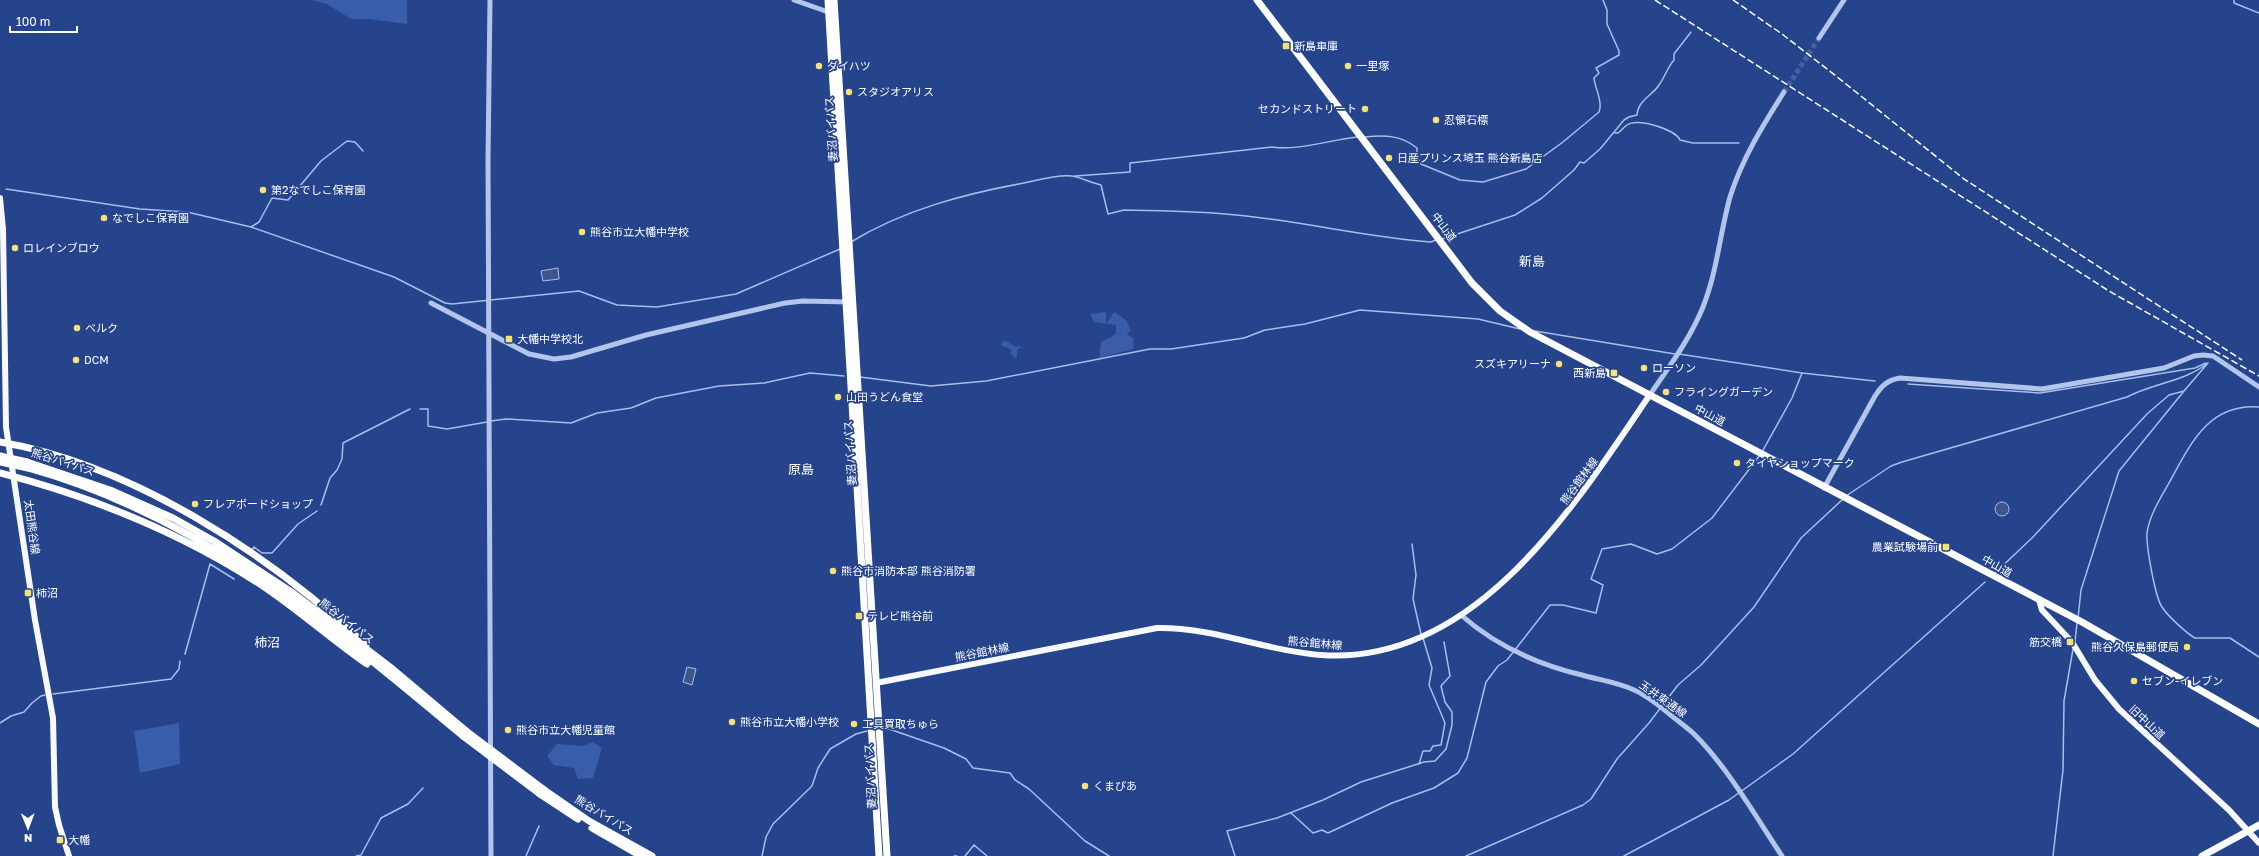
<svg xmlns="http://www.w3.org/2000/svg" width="2259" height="856" viewBox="0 0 2259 856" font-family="'Golos Text','Noto Sans JP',sans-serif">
  <rect width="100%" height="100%" fill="#25448c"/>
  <path fill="#395da8" d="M312,0h95v24l-38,-5h-18l-24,-15z
    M1106,312v12l8,-12 12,8 5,10 -4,4 6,4 1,11 -35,9 2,-16 15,-8v-9l-22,-3 -4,-8z
    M1004,340l12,7 4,-1 1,2 -4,1v9l-1,1 -6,-6 2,-3 -11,-5z
    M179,723l1,41 -40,9 -6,-42z
    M593,742l9,6 -9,30 -15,1 -4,-11 -20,-3 -7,-9 10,-12 25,2z"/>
  <path fill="#3e5589" stroke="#a8beeb" d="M558,268l1,11 -16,2 -2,-10z
    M1995 509a7 7 0 1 1 14 0a7 7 0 1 1-14 0Z
    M687,667l9,2 -4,16 -9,-3z"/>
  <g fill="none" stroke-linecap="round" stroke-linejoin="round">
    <path stroke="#a8beeb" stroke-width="1.5" d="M2234,0v3l25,10
      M1615,133h3c3,-2 6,-6 9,-8 11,-7 48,4 53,15l13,3h46
      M1365,137c20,-2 36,-2 52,11v8l4,8 39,16 23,2 43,-13 37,-27 36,-30c4,-10 -4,-24 -5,-34l5,-5 -3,-5 23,-13v-4l-12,-27v-14l-4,-10
      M1075,176l55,-4v-9l142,-16c25,4 58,-7 85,-10
      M6,189l134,20 47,3 64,15 143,50 51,26 7,1 127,-13 38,14 40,2 79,-13 104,-45
      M251,227l8,-5 13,-24 16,2 33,-39 26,-20 8,1 8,9
      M1442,239l73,-24 27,-17 32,-28 6,-8 4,1 16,-14 24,-29 5,-3 8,-2c1,-15 16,-20 22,-30 6,-8 8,-17 15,-25v-6l17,-22
      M851,242c52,-32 113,-48 173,-59 15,-3 33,-9 48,-7 8,1 19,7 29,9l7,29 16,-4c37,1 75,1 112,5 66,6 129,22 195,27l5,-2
      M1535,331l140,23
      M1679,354l123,19 73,8
      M860,377l71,9 55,-5 164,-32h21l73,-11 21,-8 40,-6 55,-14 118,9 42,10
      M1908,384l132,9 155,-25 11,-5
      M2259,407c-51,-4 -69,38 -90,76 -8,14 -20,33 -22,50 -1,12 8,64 15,74 5,8 24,26 33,31h35l29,19
      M420,409h8v17l19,3 40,-7
      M491,421l15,-2 65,4 26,-10 34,-5 25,-10 63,-12 45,-3 46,-10 34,3
      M1762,452l30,-54 10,-25
      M1846,496l45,-30 11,-4 225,-65c26,-14 57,-15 81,-34
      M321,505l9,-27 7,-8 5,-11 1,-16 67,-34
      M1412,544l4,31 -3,24 8,35
      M251,551l3,-4 8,6h10l26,-29 19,-13
      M1995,573l37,-35 115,-124 22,-19 15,-4 24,-28
      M2078,618l3,-28 38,-119 65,-80
      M2075,641l2,-18
      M185,654l25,-90 24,15
      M53,694l118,-15 8,-10 1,-8
      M0,723l11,-7 13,-4 8,-9 9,-7 4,-1
      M883,729h6l55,19 22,11 7,9 37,5 5,7 14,9 56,52 24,15
      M1419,764l4,-13h7l3,-5 8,-1 4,-22 -16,-38 3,-17 -9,-30
      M1291,813l22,20 9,-3 6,3 64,-30 42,-15 24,-15 9,-15 19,-76 12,-16 9,-6 43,-55h13l33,8 7,-28 -12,-6 11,-30 29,-5 26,10 15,-5 40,-31 48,-63
      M356,856l5,-1 20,-37 27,-14 15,-16
      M526,856l13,-30
      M762,856l4,-19 7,-13 39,-38 6,-18 12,-19 26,-15 11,-3
      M954,856h3
      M965,856l9,-11 13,11
      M1235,856l-8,-25 50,-13 46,-18 38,-18 63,-20 11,-1 11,-12 6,-24v-13l-7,-10 -4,-16 9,-10 -6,-34
      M1466,856l117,-51 8,-6 26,-40 32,-36 29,-38 23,-20 53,-58 47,-69 41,-38
      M1624,856l105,-56 64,-46 192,-172
      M2053,856l10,-86 1,-69 9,-52"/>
    <path stroke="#46609d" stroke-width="5" stroke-dasharray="5 2.5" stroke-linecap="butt" d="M1784,92l35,-54"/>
    <path stroke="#b3c5ea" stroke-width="5" d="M490,0l-2,160 3,696
      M794,0l37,13
      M1819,38l25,-38
      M431,303l98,51 25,5 17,-2 75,-22 139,-32 18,-2 46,1
      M1649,396c20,-29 41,-57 54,-89 14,-35 17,-74 27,-110 12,-38 33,-72 54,-105
      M1824,488l51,-92c7,-11 13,-16 25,-18l142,11 122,-21 30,-12 9,-1 10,1 46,31
      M1461,615c35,31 75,49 121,60 17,5 35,7 52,15 12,5 23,14 33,22 9,8 20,15 28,23 33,33 61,82 87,121"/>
    <path stroke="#f7f9fe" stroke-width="6" d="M0,198l3,31 3,198 29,193 18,98 2,89 4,18 10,31
      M2039,600l3,10 30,32 23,38 24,29 110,101 30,33
      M876,683l281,-55c57,-1 108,23 164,27 154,11 254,-150 328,-259"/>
    <path stroke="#fff" stroke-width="7" d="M828,0l51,856
      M834,0l53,856
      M1257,0l215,283 28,28 30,21 552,290 177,102
      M0,442c133,23 269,112 366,203
      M27,462l83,28 63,28 41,23 79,52 97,74 76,64
      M28,468c172,48 301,156 435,268
      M0,473c93,24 182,60 263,113 36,24 68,53 104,78
      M543,789l46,32 63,35
      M540,794l38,25
      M592,828l49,28
      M2202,856l57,-31"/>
    <path stroke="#fff" stroke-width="1.5" stroke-dasharray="7 3" stroke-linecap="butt" d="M1655,0l454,291 150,85
      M1733,0l49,34 54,42 128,103 278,181"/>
    <path stroke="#fff" stroke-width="7" d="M0,456l27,6
      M0,462l28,6
      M466,731l77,58
      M463,736l77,58"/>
  </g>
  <g fill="#f4e178" stroke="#25448c" stroke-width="1.5">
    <rect x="1282" y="42" width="8" height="8" rx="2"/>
    <circle cx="819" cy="66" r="4"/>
    <circle cx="1348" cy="66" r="4"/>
    <circle cx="849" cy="92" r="4"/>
    <circle cx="1365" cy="109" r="4"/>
    <circle cx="1436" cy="120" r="4"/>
    <circle cx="1389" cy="158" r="4"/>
    <circle cx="263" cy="190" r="4"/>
    <circle cx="104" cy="218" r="4"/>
    <circle cx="582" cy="232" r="4"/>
    <circle cx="15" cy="248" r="4"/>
    <circle cx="77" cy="328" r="4"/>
    <rect x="505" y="335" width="8" height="8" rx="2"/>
    <circle cx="76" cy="360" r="4"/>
    <circle cx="1559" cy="364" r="4"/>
    <circle cx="1644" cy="368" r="4"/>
    <rect x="1610" y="369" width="8" height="8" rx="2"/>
    <circle cx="1666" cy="392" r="4"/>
    <circle cx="838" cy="397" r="4"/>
    <circle cx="1737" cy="463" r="4"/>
    <circle cx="195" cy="504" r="4"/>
    <rect x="1942" y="543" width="8" height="8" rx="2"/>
    <circle cx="833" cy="571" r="4"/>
    <rect x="24" y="589" width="8" height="8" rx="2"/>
    <rect x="855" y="612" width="8" height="8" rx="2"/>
    <rect x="2066" y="638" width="8" height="8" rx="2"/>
    <circle cx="2187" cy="647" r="4"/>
    <circle cx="2134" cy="681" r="4"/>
    <circle cx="732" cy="722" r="4"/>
    <circle cx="854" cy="724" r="4"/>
    <circle cx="508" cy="730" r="4"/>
    <circle cx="1085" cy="786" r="4"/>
    <rect x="56" y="836" width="8" height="8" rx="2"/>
  </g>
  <g text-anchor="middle" stroke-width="3.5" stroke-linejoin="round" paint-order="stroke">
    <g font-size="11" fill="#fff" stroke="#25448c" text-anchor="start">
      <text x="1294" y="50">新島車庫</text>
      <text x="827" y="70">ダイハツ</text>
      <text x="1356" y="70">一里塚</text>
      <text x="857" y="96">スタジオアリス</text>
      <text x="1357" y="113" text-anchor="end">セカンドストリート</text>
      <text x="1444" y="124">忍領石標</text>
      <text x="1397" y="162">日産プリンス埼玉 熊谷新島店</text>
      <text x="271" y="194">第2なでしこ保育園</text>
      <text x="112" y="222">なでしこ保育園</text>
      <text x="590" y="236">熊谷市立大幡中学校</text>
      <text x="23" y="252">ロレインブロウ</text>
      <text x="85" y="332">ベルク</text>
      <text x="517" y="343">大幡中学校北</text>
      <text x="84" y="364">DCM</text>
      <text x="1551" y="368" text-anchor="end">スズキアリーナ</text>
      <text x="1652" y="372">ローソン</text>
      <text x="1606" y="377" text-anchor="end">西新島</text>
      <text x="1674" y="396">フライングガーデン</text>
      <text x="846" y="401">山田うどん食堂</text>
      <text x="1745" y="467">タイヤショップマーク</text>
      <text x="203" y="508">フレアボードショップ</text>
      <text x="1938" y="551" text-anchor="end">農業試験場前</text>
      <text x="841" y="575">熊谷市消防本部 熊谷消防署</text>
      <text x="36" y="597">柿沼</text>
      <text x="867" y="620">テレビ熊谷前</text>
      <text x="2062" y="646" text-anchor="end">筋交橋</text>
      <text x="2179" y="651" text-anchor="end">熊谷久保島郵便局</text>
      <text x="2142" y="685">セブン-イレブン</text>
      <text x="740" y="726">熊谷市立大幡小学校</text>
      <text x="862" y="728">工具買取ちゅら</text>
      <text x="516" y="734">熊谷市立大幡児童館</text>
      <text x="1093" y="790">くまぴあ</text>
      <text x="68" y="844">大幡</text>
    </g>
    <g font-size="11" fill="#fff" stroke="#25448c">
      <text transform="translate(831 129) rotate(-94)" y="4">妻沼バイパス</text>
      <text transform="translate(1444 227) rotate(53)" y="4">中山道</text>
      <text transform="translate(1710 415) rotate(28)" y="4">中山道</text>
      <text transform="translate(850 453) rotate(-94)" y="4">妻沼バイパス</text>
      <text transform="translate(63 462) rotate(18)" y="4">熊谷バイパス</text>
      <text transform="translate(1579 481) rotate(-54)" y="4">熊谷館林線</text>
      <text transform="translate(32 527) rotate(82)" y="4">太田熊谷線</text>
      <text transform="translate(1997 566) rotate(29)" y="4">中山道</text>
      <text transform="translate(347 621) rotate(38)" y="4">熊谷バイパス</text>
      <text transform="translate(1315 643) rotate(5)" y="4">熊谷館林線</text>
      <text transform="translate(982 652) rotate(-11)" y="4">熊谷館林線</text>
      <text transform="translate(1663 699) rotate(35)" y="4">玉井東通線</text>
      <text transform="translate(2147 722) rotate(43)" y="4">旧中山道</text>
      <text transform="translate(870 776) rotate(-93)" y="4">妻沼バイパス</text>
      <text transform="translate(604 815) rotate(31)" y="4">熊谷バイパス</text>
    </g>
    <g font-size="13" fill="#fff" stroke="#25448c">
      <text x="1532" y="266">新島</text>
      <text x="801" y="474">原島</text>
      <text x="267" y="647">柿沼</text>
    </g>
  </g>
  <g transform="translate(28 828) rotate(179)" stroke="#25448c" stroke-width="3" paint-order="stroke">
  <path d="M0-3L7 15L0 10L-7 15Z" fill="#ffffff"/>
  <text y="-6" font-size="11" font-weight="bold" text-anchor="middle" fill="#ffffff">N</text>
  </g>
  <path d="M10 26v6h67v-6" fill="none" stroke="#ffffff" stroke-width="2"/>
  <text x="16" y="26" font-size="12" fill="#ffffff" stroke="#25448c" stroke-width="3" paint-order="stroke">100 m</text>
</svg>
